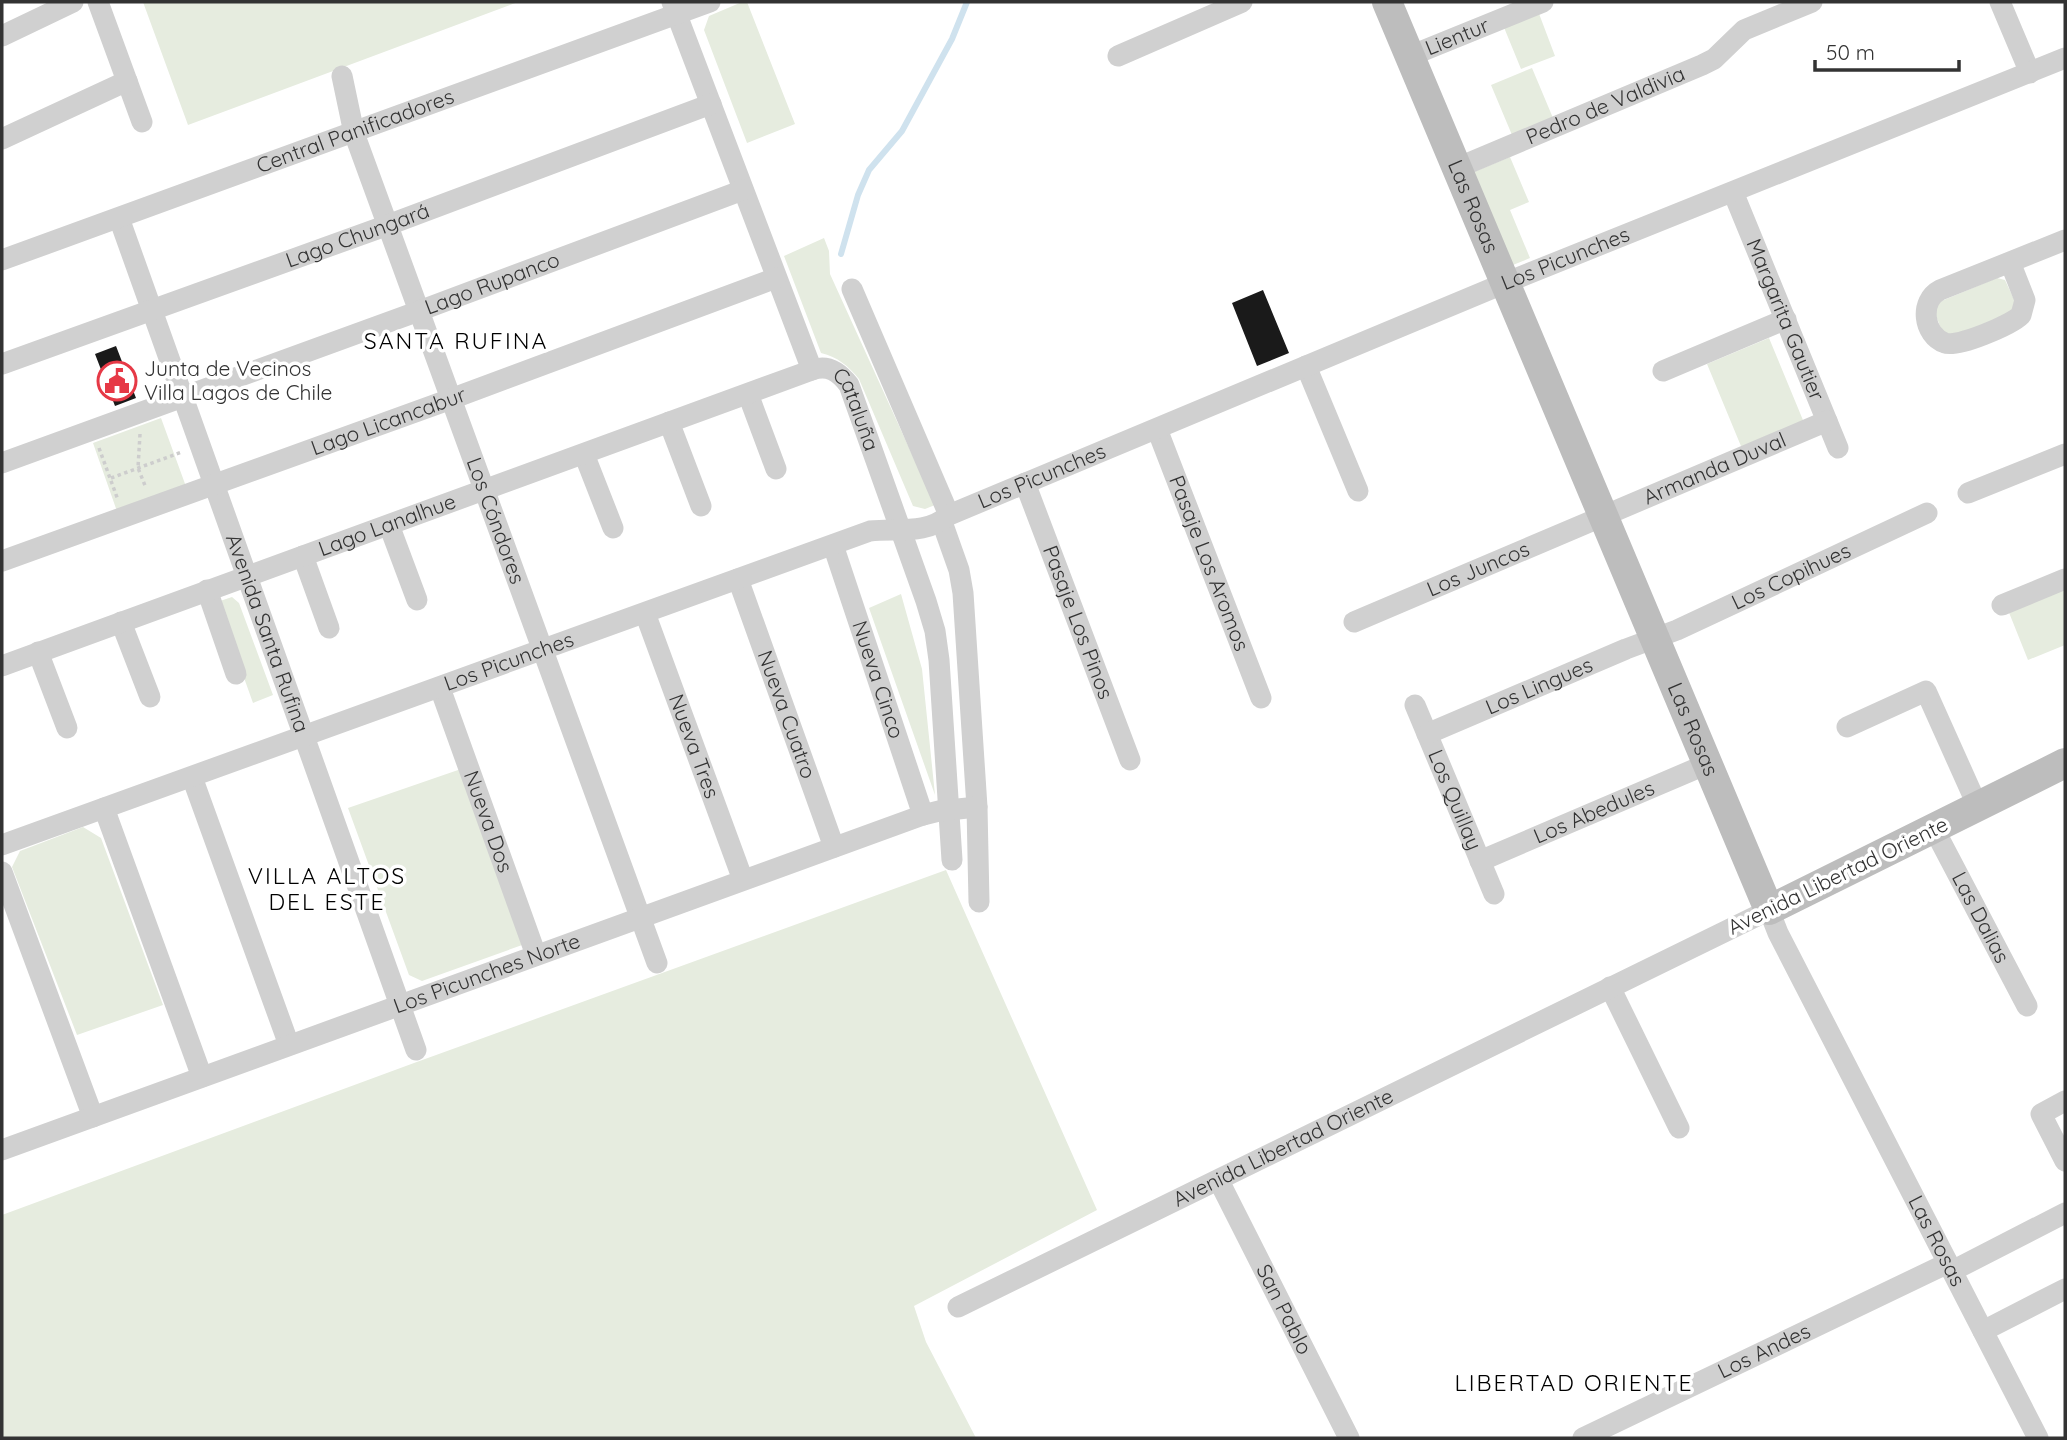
<svg xmlns="http://www.w3.org/2000/svg" width="2067" height="1440" viewBox="0 0 2067 1440" font-family="Quicksand,sans-serif">
  <rect width="100%" height="100%" fill="#fff"/>
  <path fill="#e6ecdf" d="M143,2h375l-330,123z
    M742,2h5l48,122 -48,19 -43,-113 5,-14z
    M1538,11l17,45 -34,13 -18,-44z
    M1532,68l21,50 -41,17 -21,-50z
    M1510,157l19,45 -19,8 20,48 -27,11 -39,-93z
    M824,238l5,13 1,23 105,231 -10,4 -12,-3 -54,-127c-11,-13 -21,-22 -38,-26l-37,-97z
    M1997,278l8,2 12,26 -7,7 -56,25 -11,-4 -8,-21 4,-11z
    M1769,338l36,87 -62,26 -36,-87z
    M161,418l27,74 -69,25 -26,-74z
    M2065,587v58l-37,15 -20,-50z
    M901,594l21,75 13,126 -66,-187z
    M232,597l7,6 34,92 -20,8 -36,-101z
    M461,769l64,175 -103,37 -13,-6 -61,-167z
    M83,827l18,11 62,167 -86,30 -65,-168 8,-16z
    M946,870l151,340 -183,96 12,36 50,96h-974v-223l412,-152z"/>
  <g fill="none" stroke-linecap="round" stroke-linejoin="round">
    <path stroke="#cfe2ee" stroke-width="6" d="M841,254l17,-59 11,-25 33,-39 50,-92 15,-37"/>
  </g>
  <path fill="#1a1a1a" d="M1263,290l26,63 -32,13 -25,-63z
    M116,346l20,52 -21,8 -20,-52z"/>
  <g fill="none" stroke-linecap="round" stroke-linejoin="round">
    <path stroke="#cdcdcd" stroke-width="3.5" stroke-dasharray="3.5 3.5" stroke-linecap="butt" d="M140,434l-2,34 8,20
      M99,448l19,52
      M111,478l71,-26"/>
    <g stroke="#d0d0d0" stroke-width="21">
      <path d="M98,2l44,120"/>
      <path d="M672,2l140,368"/>
      <path d="M2000,2l30,71"/>
      <path d="M2,36l71,-34"/>
      <path d="M1118,56l124,-54"/>
      <path id="s1" d="M1410,56l133,-54"/>
      <path id="s2" d="M342,76l12,57 303,830"/>
      <path d="M2,139l125,-58"/>
      <path id="s3" d="M1457,168l245,-103 12,-6 30,-29 68,-28"/>
      <path id="s4" d="M1733,192l105,256"/>
      <path id="s5" d="M119,218l297,832"/>
      <path id="s6" d="M2,260l708,-258"/>
      <path d="M2010,262l15,38 -4,15c-10,10 -64,33 -76,28 -22,-8 -26,-42 -5,-53l125,-50"/>
      <path d="M852,289l97,226"/>
      <path id="s7" d="M2,364l386,-139 323,-121"/>
      <path d="M1306,366l52,125"/>
      <path d="M1663,371l123,-52"/>
      <path d="M748,394l28,75"/>
      <path d="M669,422l32,84"/>
      <path id="s8" d="M1157,429l104,269"/>
      <path d="M584,454l29,74"/>
      <path id="s9" d="M2,463l417,-152 324,-121"/>
      <path id="s10" d="M1025,483l105,277"/>
      <path d="M1968,493l97,-39"/>
      <path d="M942,522l17,48 4,23 14,214 2,95"/>
      <path d="M389,525l28,75"/>
      <path id="s11" d="M833,545l90,270"/>
      <path d="M303,556l26,72"/>
      <path id="s12" d="M2,561l449,-162 325,-121"/>
      <path id="s13" d="M738,579l96,268"/>
      <path d="M207,590l29,84"/>
      <path d="M2002,605l63,-26"/>
      <path id="s14" d="M645,613l98,267"/>
      <path d="M121,622l29,75"/>
      <path id="s15" d="M1354,622l473,-201"/>
      <path d="M38,652l29,76"/>
      <path id="s16" d="M2,666l810,-296c16,-6 27,2 37,15l77,216 9,30 4,29 13,200"/>
      <path id="s17" d="M440,688l96,267"/>
      <path id="s18" d="M1415,705l79,189"/>
      <path d="M1847,727l79,-36 52,116"/>
      <path id="s19" d="M1427,734l199,-85 51,-19 250,-117"/>
      <path d="M192,777l97,268"/>
      <path d="M104,808l98,269"/>
      <path id="s20" d="M1934,829l93,177"/>
      <path id="s21" d="M2,845l868,-314c27,-3 57,4 79,-16l556,-232 560,-225"/>
      <path id="s22" d="M1480,861l227,-97"/>
      <path d="M2,872l91,245"/>
      <path d="M1610,987l69,141"/>
      <path d="M2065,1101l-24,13 24,47"/>
      <path id="s23" d="M2,1150l921,-335 16,-4 38,-4"/>
      <path id="s24" d="M1219,1181l130,257"/>
      <path d="M1952,1271l113,-58"/>
      <path id="s25" d="M958,1307l811,-397 9,23 260,505"/>
      <path d="M1983,1331l82,-42"/>
      <path id="s26" d="M1583,1438l365,-175"/>
    </g>
    <path stroke="#bdbdbd" stroke-width="30" id="s27" d="M1387,2l382,908 296,-147"/>
  </g>
  <defs>
    <symbol id="civic-ring" viewBox="-11 -11 22 22"><circle r="9.5" fill="#fff" stroke="#e63946" stroke-width="1.5"/><path d="M-.6-6.5H3V-4.5H.6V-3L4-1V1h2V6H-6V1h2V-1L-.6-3ZM-1.2 2.5V6h2.4V2.5Z" fill="#e63946"/></symbol>
  </defs>
  <g fill-rule="evenodd">
    <use href="#civic-ring" x="95" y="359" width="44" height="44"/>
  </g>
  <g text-anchor="middle" stroke-width="7" stroke-linejoin="round" paint-order="stroke">
    <g font-size="21" fill="#333" stroke="#fff">
      <text dy="7" stroke="none"><textPath href="#s1" startOffset="51">Lientur</textPath></text>
      <text dy="7" stroke="none"><textPath href="#s3" startOffset="161">Pedro de Valdivia</textPath></text>
      <text dy="7" stroke="none"><textPath href="#s6" startOffset="376">Central Panificadores</textPath></text>
      <text dy="7" stroke="none"><textPath href="#s27" startOffset="222">Las Rosas</textPath></text>
      <text dy="7" stroke="none"><textPath href="#s7" startOffset="378">Lago Chungará</textPath></text>
      <text dy="7" stroke="none"><textPath href="#s21" startOffset="1673">Los Picunches</textPath></text>
      <text dy="7" stroke="none"><textPath href="#s9" startOffset="522">Lago Rupanco</textPath></text>
      <text dy="7" stroke="none"><textPath href="#s4" startOffset="138">Margarita Gautier</textPath></text>
      <text dy="7" stroke="none"><textPath href="#s16" startOffset="931">Cataluña</textPath></text>
      <text dy="7" stroke="none"><textPath href="#s12" startOffset="411">Lago Licancabur</textPath></text>
      <text dy="7" stroke="none"><textPath href="#s15" startOffset="392">Armanda Duval</textPath></text>
      <text dy="7" stroke="none"><textPath href="#s21" startOffset="1106">Los Picunches</textPath></text>
      <text dy="7" stroke="none"><textPath href="#s2" startOffset="471">Los Cóndores</textPath></text>
      <text dy="7" stroke="none"><textPath href="#s16" startOffset="410">Lago Lanalhue</textPath></text>
      <text dy="7" stroke="none"><textPath href="#s8" startOffset="144">Pasaje Los Aromos</textPath></text>
      <text dy="7" stroke="none"><textPath href="#s15" startOffset="135">Los Juncos</textPath></text>
      <text dy="7" stroke="none"><textPath href="#s19" startOffset="397">Los Copihues</textPath></text>
      <text dy="7" stroke="none"><textPath href="#s10" startOffset="149">Pasaje Los Pinos</textPath></text>
      <text dy="7" stroke="none"><textPath href="#s5" startOffset="441">Avenida Santa Rufina</textPath></text>
      <text dy="7" stroke="none"><textPath href="#s21" startOffset="539">Los Picunches</textPath></text>
      <text dy="7" stroke="none"><textPath href="#s11" startOffset="142">Nueva Cinco</textPath></text>
      <text dy="7" stroke="none"><textPath href="#s19" startOffset="122">Los Lingues</textPath></text>
      <text dy="7" stroke="none"><textPath href="#s13" startOffset="144">Nueva Cuatro</textPath></text>
      <text dy="7" stroke="none"><textPath href="#s27" startOffset="789">Las Rosas</textPath></text>
      <text dy="7" stroke="none"><textPath href="#s14" startOffset="142">Nueva Tres</textPath></text>
      <text dy="7" stroke="none"><textPath href="#s18" startOffset="103">Los Quillay</textPath></text>
      <text dy="7" stroke="none"><textPath href="#s22" startOffset="124">Los Abedules</textPath></text>
      <text dy="7" stroke="none"><textPath href="#s17" startOffset="142">Nueva Dos</textPath></text>
      <text transform="translate(1838 876) rotate(-26)" y="7">Avenida Libertad Oriente</text>
      <text dy="7" stroke="none"><textPath href="#s20" startOffset="100">Las Dalias</textPath></text>
      <text dy="7" stroke="none"><textPath href="#s23" startOffset="516">Los Picunches Norte</textPath></text>
      <text dy="7" stroke="none"><textPath href="#s25" startOffset="362">Avenida Libertad Oriente</textPath></text>
      <text dy="7" stroke="none"><textPath href="#s25" startOffset="1274">Las Rosas</textPath></text>
      <text dy="7" stroke="none"><textPath href="#s24" startOffset="144">San Pablo</textPath></text>
      <text dy="7" stroke="none"><textPath href="#s26" startOffset="201">Los Andes</textPath></text>
    </g>
    <g font-size="21" fill="#333" stroke="#fff" text-anchor="start">
      <text x="144" y="376">Junta de Vecinos<tspan x="144" dy="24">Villa Lagos de Chile</tspan></text>
    </g>
    <g font-size="23" letter-spacing="2" fill="#000" stroke="#fff">
      <text x="456" y="349">SANTA RUFINA</text>
      <text x="327" y="884">VILLA ALTOS<tspan x="327" dy="26">DEL ESTE</tspan></text>
      <text x="1574" y="1391">LIBERTAD ORIENTE</text>
    </g>
  </g>
  <rect width="2067" height="1440" fill="none" stroke="#333333" stroke-width="7"/>
  <path d="M1815 60v10h144v-10" fill="none" stroke="#333333" stroke-width="3.5"/>
  <text x="1826" y="60" font-size="21" fill="#333333" stroke="#ffffff" stroke-width="5" paint-order="stroke">50 m</text>
</svg>
